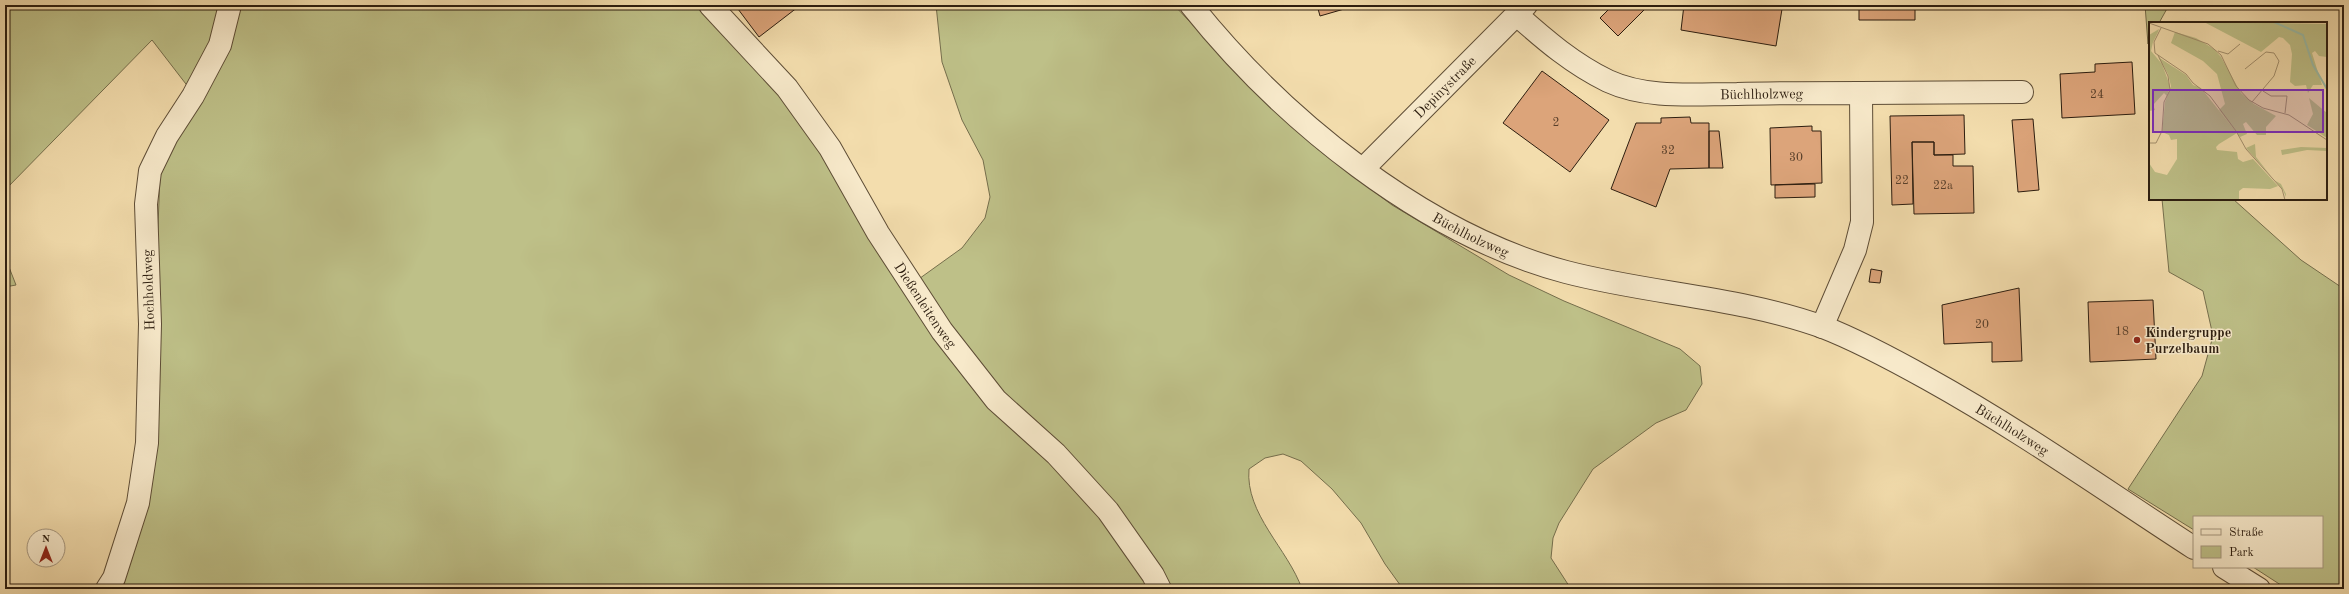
<svg xmlns="http://www.w3.org/2000/svg" width="2349" height="594" viewBox="0 0 2349 594" font-family="'Old Standard TT',serif">
  <rect width="100%" height="100%" fill="#f3ddad"/>
  <filter id="stains"><feTurbulence type="fractalNoise" baseFrequency=".005" numOctaves="4"/><feColorMatrix values="0 0 0 0 .2 0 0 0 0 .09 0 0 0 0 .02 0 0 0 .5 -.17"/></filter>
  <radialGradient id="worn" r=".72"><stop offset=".6" stop-color="#630" stop-opacity="0"/><stop offset="1" stop-color="#630" stop-opacity=".3"/></radialGradient>
  <path fill="#bec088" stroke="#756e4c" d="M5,5h219l-11,41 -24,42 -37,-48 -147,150z
    M238,5h460l24,22 50,59 287,384 45,48 46,71h-1031l17,-43 11,-46 13,-324z
    M936,5h238l94,100 52,46 72,54 117,70 55,26 116,48 20,17 2,18 -16,26 -30,13 -63,46 -34,54 -6,15 -2,20 20,31h-168l-18,-25 -24,-41 -29,-34 -31,-28 -18,-7 -18,4 -16,11c-4,45 39,80 53,120h-133l-189,-224 -64,-84 46,-33 23,-30 5,-21 -7,-37 -21,-40 -20,-58z
    M2145,5h24l-10,18h-9l-2,21z
    M2162,199h71l68,61 43,29v300h-57l-34,-22h69v-50h-128v13l-66,-41 74,-113 11,-40 -10,-45 -34,-19z
    M5,257l11,28 -11,2z"/>
  <path fill="#dca47a" stroke="#2c1d0f" d="M735,5h61l2,2 -39,30z
    M1317,5h41l-38,11z
    M1613,5h36l-31,31 -18,-18z
    M1684,5h96l-1,4h3l-6,37 -95,-16z
    M1859,5h56v15h-56z
    M2132,62l3,52 -73,4 -2,-44 35,-2v-8z
    M1542,71l67,49 -39,52 -67,-49z
    M1964,115l1,39 -31,1v-13h-22l1,62 -21,1 -2,-89z
    M1690,117l1,6h18v45l-39,1 -14,38 -45,-18 25,-66h25v-5z
    M2033,119l6,71 -21,2 -6,-72z
    M1812,126v5h9l1,52 -51,2 -1,-57z
    M1709,131h10l4,37h-14z
    M1912,142h22v13h19v11h20l1,47 -60,1z
    M1815,184v13l-40,1v-13z
    M1871,269l11,2 -2,12 -11,-1z
    M2019,288l3,73 -30,1v-20l-48,2 -2,-39z
    M2153,300l3,59 -66,3 -2,-60z"/>
  <g fill="none" stroke-linecap="round" stroke-linejoin="round">
    <defs>
      <g id="minor">
        <path id="s1" d="M710,5l77,83 43,60 48,85 64,98 54,69 60,54 52,57 45,64 7,14"/>
        <path id="s2" d="M1191,5c91,114 232,229 375,267 84,22 174,25 257,55 36,14 71,33 105,52 92,51 178,112 266,169"/>
        <path id="s3" d="M1517,15c28,25 56,49 91,66 39,18 86,13 129,13 41,-1 83,-1 124,-1l1,129 -7,28 -33,77"/>
        <path d="M1861,93l161,-1"/>
        <path id="s4" d="M1363,169l163,-164"/>
        <path d="M2224,567l35,22"/>
        <path d="M107,589l7,-11 24,-75 9,-60 3,-119 -4,-120 4,-33 17,-35 26,-40 27,-51 10,-40"/>
      </g>
    </defs>
    <use href="#minor" stroke="#5e4d36" stroke-width="24"/>
    <use href="#minor" stroke="#f7e9ca" stroke-width="22"/>
  </g>
  <circle fill="#8f2418" stroke="#f7e9ca" stroke-width="1.5" cx="2137" cy="340" r="4"/>
  <g text-anchor="middle" stroke-width="3" stroke-linejoin="round" paint-order="stroke">
    <g font-size="12" fill="#583f2a">
      <text x="2097" y="98">24</text>
      <text x="1556" y="126">2</text>
      <text x="1668" y="154">32</text>
      <text x="1796" y="161">30</text>
      <text x="1902" y="184">22</text>
      <text x="1943" y="189">22a</text>
      <text x="1982" y="328">20</text>
      <text x="2122" y="335">18</text>
    </g>
    <g font-size="14" fill="#2c1d0f" stroke="#f7e9ca">
      <text dy="5" stroke="none"><textPath href="#s4" startOffset="116">Depinystraße</textPath></text>
      <text dy="5" stroke="none"><textPath href="#s3" startOffset="268">Büchlholzweg</textPath></text>
      <text dy="5" stroke="none"><textPath href="#s2" startOffset="365">Büchlholzweg</textPath></text>
      <text transform="translate(148 290) rotate(-92)" y="5">Hochholdweg</text>
      <text dy="5" stroke="none"><textPath href="#s1" startOffset="371">Dießenleitenweg</textPath></text>
      <text dy="5" stroke="none"><textPath href="#s2" startOffset="946">Büchlholzweg</textPath></text>
    </g>
    <g font-size="14" font-weight="bold" fill="#2c1d0f" stroke="#f7e9ca" text-anchor="start">
      <text x="2145" y="337">Kindergruppe<tspan x="2145" dy="16">Purzelbaum</tspan></text>
    </g>
  </g>
  <g transform="translate(2149 22)">
    <rect width="178" height="178" fill="#f3ddad"/>
    <path d="M55,0l123,2v33l-8,-1 -4,-5 -3,2 10,32h-9l-5,8 -2,-8 -11,1 -5,-4 2,-28 -2,-9 -7,-7 -4,-1 -18,15zM10,7l-1,3 -5,10 -2,9 11,13 8,22 -3,10 -3,-3 -11,12 2,5 -6,1v-76zM26,10l21,6 18,11 7,8 20,36 13,11 22,12 -10,11v8h-9l-11,-13 -3,2 4,10 -7,3 -21,-27 6,-6 -8,-30 -14,-13 -32,-18zM9,35l28,18 7,10 8,3 36,45 -18,11 -3,3 1,3 20,2 1,7 5,3 10,-3 25,27 -8,3 -27,-1 -4,3v9h-90v-37l6,9 12,3 10,-16v-20l-6,1 -2,-5 -7,-3 3,-30 6,-16 -3,-12zM160,76l18,15v25l-20,-13 6,-11zM106,122l1,13 18,23 7,4 5,10v3l-3,-7 -37,-42zM152,125l26,1v3l-20,-1 -25,5 -1,-5z" fill="#bec088"/>
    <path fill="none" stroke="#9bbca8" stroke-width="2" d="M125,0l29,13 10,30 14,24"/>
    <path fill="none" stroke="#a3906e" stroke-width="1" d="M0,1l59,21 13,11 15,31 13,14 14,8 26,7 38,25M12,6l-7,14 1,11 31,21 7,9 17,13 26,35 10,18 36,40 3,11M69,29l10,3 12,-10M96,47l21,-17 8,1 5,8 -5,15 -22,26M114,69l8,5h16l-2,17M1,121h6l6,-12 2,-29 6,-12 -2,-14 -10,-21"/>
    <path fill="#7b2cbf" fill-opacity="0.15" stroke="#7b2cbf" stroke-width="2" d="M4,68h170v42h-170z"/>
    <rect width="178" height="178" fill="none" stroke="#2c1d0f" stroke-width="2"/>
  </g>
  <rect width="2349" height="594" fill="none" stroke="#f3ddad" stroke-width="20"/>
  <rect x="6" y="6" width="2337" height="582" fill="none" stroke="#2c1d0f" stroke-width="2"/>
  <rect x="10" y="10" width="2329" height="574" fill="none" stroke="#2c1d0f"/>
  <rect x="2193" y="516" width="130" height="52" fill="#f7e9ca" stroke="#a6977f"/>
  <rect x="2201" y="529" width="20" height="6" fill="#f7e9ca" stroke="#a6977f"/>
  <text x="2229" y="536" font-size="12" fill="#2c1d0f">Straße</text>
  <rect x="2201" y="546" width="20" height="12" fill="#bec088" stroke="#a6977f"/>
  <text x="2229" y="556" font-size="12" fill="#2c1d0f">Park</text>
  <g transform="translate(46 548)"><circle r="19" fill="#f7e9ca" stroke="#a6977f"/>
  <path d="M0-3L7 15L0 10L-7 15Z" fill="#8f2418"/>
  <text y="-6" font-size="11" font-weight="bold" text-anchor="middle" fill="#2c1d0f">N</text>
  </g>
  <rect width="100%" height="100%" filter="url(#stains)"/>
  <rect width="100%" height="100%" fill="url(#worn)"/>
</svg>
